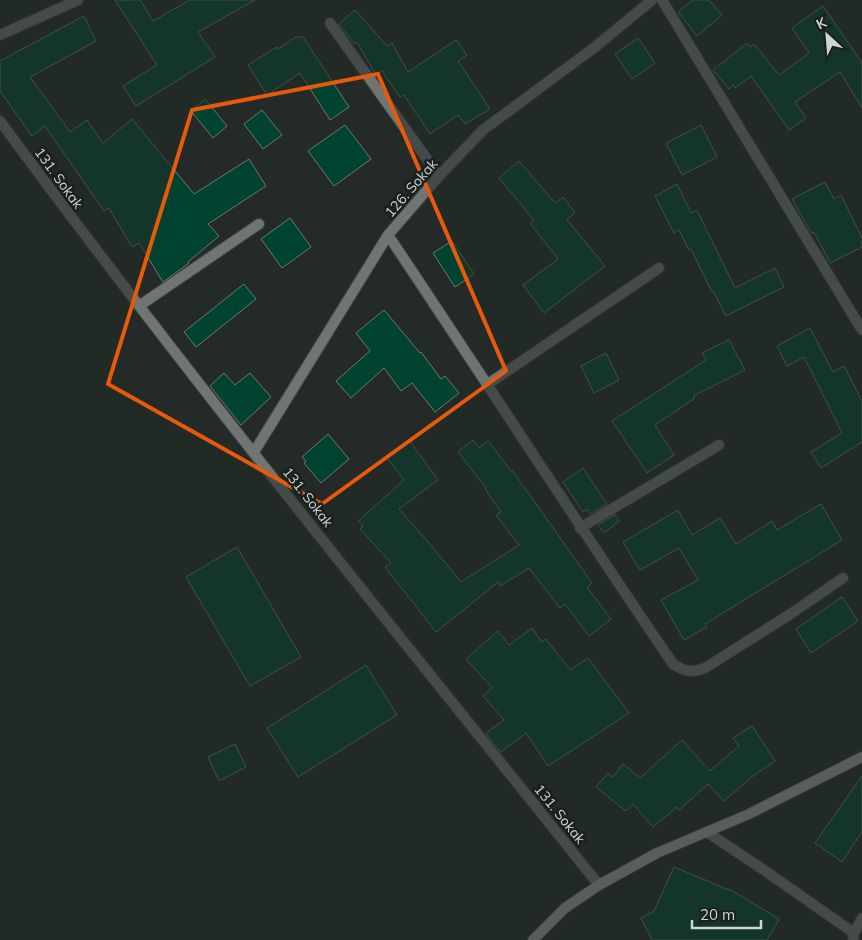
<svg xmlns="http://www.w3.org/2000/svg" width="862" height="940" viewBox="0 0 862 940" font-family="Mulish,sans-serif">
  <rect width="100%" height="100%" fill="#232a27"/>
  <path fill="#004330" stroke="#6f7774" d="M115,0h25l13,21 37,-21h65l-57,32 17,25 -79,49 -13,-20 34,-21z
    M693,0h16l13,15 -25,21 -19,-24z
    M823,6l39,57v45l-22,-36 -45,30 11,16 -17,12 -38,-54 -16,12 -2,-3 -4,4 -16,-19 34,-27 3,4 4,-3 25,31 30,-22 -17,-25z
    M355,10l32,36 5,-3 16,29 48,-32 11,15 -9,6 32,48 -25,15 -7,-9 -28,19 -26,-39 -4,2 -18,-26 -6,4 -19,-33 -3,2 -15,-20z
    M84,16l12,25 -66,36 40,55 17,-12 16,23 29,-24 62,75 55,-35 17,27 -58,38 11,12 -31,26 1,1 -26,19 -24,-39 -7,4 -23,-39 -5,3 -59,-85 -13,10 -32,-45v-30z
    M296,37h7l46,70 -19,13 -30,-47 -33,22 -19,-30 29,-18 1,2z
    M638,38l17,25 -23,16 -17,-25z
    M205,99l22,27 -14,12 -22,-27z
    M262,110l20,25 -19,14 -19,-25z
    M345,125l26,34 -37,27 -26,-35z
    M701,125l16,32 -35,18 -16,-32z
    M519,161l36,42 8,-6 12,16 -8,7 38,46 -61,47 -21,-28 35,-26 -28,-36 4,-3 -35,-42z
    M825,182l9,17 7,-4 21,43v9l-32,16 -16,-31 -2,2 -20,-35z
    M677,184l14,29 6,-3 38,78 40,-20 9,19 -58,29 -13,-25 -1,1 -21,-43 -2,1 -10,-20 -5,3 -19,-37z
    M290,218l21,29 -29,21 -21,-29z
    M452,241l22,33 -19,13 -22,-34z
    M244,284l12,15 -60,48 -12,-15z
    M384,310l36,43 1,-1 20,27 4,-3 14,17 -24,19 -23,-29 -11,8 -17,-23 -33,30 -15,-17 34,-30 -14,-18z
    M810,328l23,44 11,-6 18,35v41l-41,26 -10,-16 31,-19 -38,-76 -17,9 -10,-20z
    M729,340l16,30 -52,26 2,2 -40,27 19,30 -27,18 -35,-52 94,-61 -4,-7z
    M606,353l13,27 -25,13 -13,-27z
    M224,373l11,12 15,-12 21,24 -30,28 -31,-39z
    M328,434l21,25 -28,24 -17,-20 2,-2 -4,-4z
    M473,440l6,8 9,-7 23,30 1,-1 80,113 -5,4 24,32 -22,17 -24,-32 -5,4 -31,-40 -29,18 -2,-4 -62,50 -51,-65 6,-4 -31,-34 3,-3 -5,-5 46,-41 -17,-22 23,-17 28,39 -39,29 30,34 32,39 58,-37 -23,-30 5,-3 -16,-23 1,-1 -28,-36z
    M583,468l24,36 -17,10 -3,-5 -4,3 -20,-30z
    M821,504l21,36 -137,84 2,3 -23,13 -23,-40 37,-20 -19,-32 -39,22 -17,-28 55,-32 14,25 28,-17 16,26 36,-23 5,9z
    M615,515l4,6 -15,12 -6,-8z
    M237,547l64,110 -51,29 -64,-109z
    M842,597l16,24 -47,32 -15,-24z
    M532,628l10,14 4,-3 24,31 18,-12 41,55 -81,53 -22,-33 -25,19 -11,-13 -4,-6 18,-13 -21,-24 9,-8 -26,-29 32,-28 11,14z
    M366,665l31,50 -99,62 -31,-49z
    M752,726l23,35 -22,15 -29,25 -16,-17 -29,26 -2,-3 -24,20 -20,-23 -7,7 -30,-24 12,-14 5,4 10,-13 17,14 42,-38 28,31 29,-25 -6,-8z
    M235,744l11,23 -27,14 -11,-24z
    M862,776v56l-20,30 -27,-19z
    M674,867l55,23v-1l50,30 -12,21h-115l-11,-22 13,-7z"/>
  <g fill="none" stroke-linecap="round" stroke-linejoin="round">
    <defs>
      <path id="lane" d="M580,528l139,-83"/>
      <path id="street" d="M662,0l200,330
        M330,23l109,153
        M0,35l78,-35
        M0,121c192,261 397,512 599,764
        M388,235c96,143 188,287 285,429 13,8 18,9 32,4l84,-53 54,-37
        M139,306l120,-82
        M488,384l171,-116
        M254,452l134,-217 51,-59 44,-46 112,-83 57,-47
        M707,832l57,38 90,63
        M853,940l1,-7 8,-15"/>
      <path id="secondary" d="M533,940l32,-32 34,-23 58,-32 92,-39 113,-57"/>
    </defs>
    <use href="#lane" stroke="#3f4542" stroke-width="12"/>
    <use href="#street" stroke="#3f4542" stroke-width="12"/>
    <use href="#secondary" stroke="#3f4542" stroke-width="12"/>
    <use href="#lane" stroke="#707472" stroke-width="10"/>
    <use href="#street" stroke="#707472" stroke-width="10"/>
    <use href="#secondary" stroke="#999f9c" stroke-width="10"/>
  </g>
  <path d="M0 0H862V940H0ZM378,74l128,297 -184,133 -214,-120 84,-274z" fill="#232a27" fill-opacity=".55" fill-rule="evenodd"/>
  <path fill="none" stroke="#e8590c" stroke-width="4" stroke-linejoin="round" d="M378,74l128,297 -184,133 -214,-120 84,-274z"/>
  <g text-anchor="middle" stroke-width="5" stroke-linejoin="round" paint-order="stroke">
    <g font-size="14" fill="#d0d4d2" stroke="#19201d">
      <text transform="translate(59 178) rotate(54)" y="5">131. Sokak</text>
      <text transform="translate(411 188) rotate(-49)" y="5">126. Sokak</text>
      <text transform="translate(308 497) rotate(52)" y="5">131. Sokak</text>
      <text transform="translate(560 814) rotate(51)" y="5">131. Sokak</text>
    </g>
  </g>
  <g transform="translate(827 35) rotate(334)" stroke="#19201d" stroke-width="4" paint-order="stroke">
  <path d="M0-4L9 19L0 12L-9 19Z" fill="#d0d4d2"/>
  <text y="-8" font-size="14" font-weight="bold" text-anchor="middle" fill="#d0d4d2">K</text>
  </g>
  <path d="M692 920v8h69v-8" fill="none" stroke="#d0d4d2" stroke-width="2.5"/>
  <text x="700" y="920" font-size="15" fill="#d0d4d2" stroke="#19201d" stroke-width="4" paint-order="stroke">20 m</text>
</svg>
